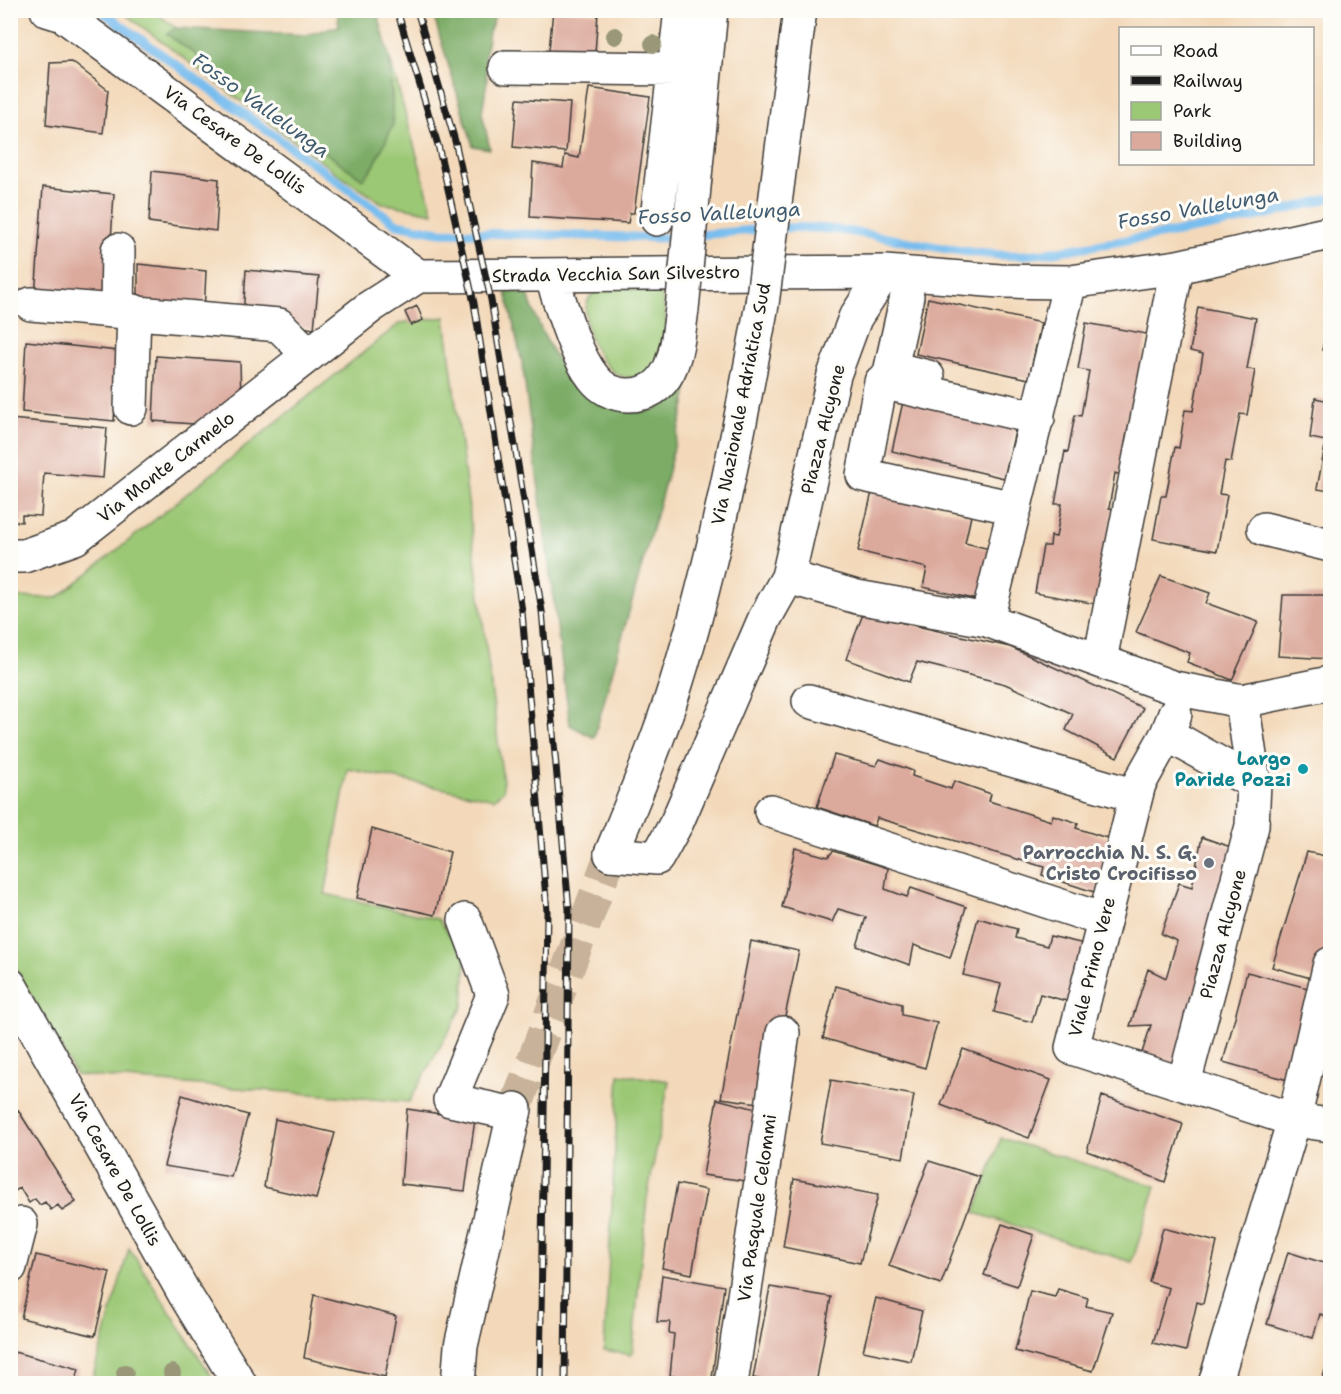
<svg xmlns="http://www.w3.org/2000/svg" width="1341" height="1394" viewBox="0 0 1341 1394" font-family="'Shantell Sans',sans-serif">
  <rect width="100%" height="100%" fill="#fdfcf7"/>
  <filter id="ink" filterUnits="userSpaceOnUse"><feTurbulence type="fractalNoise" baseFrequency=".0167" numOctaves="2"/><feDisplacementMap in="SourceGraphic" scale="12" xChannelSelector="R" yChannelSelector="G"/><feConvolveMatrix kernelMatrix="1 2 1 2 8 2 1 2 1" color-interpolation-filters="sRGB"/></filter>
  <filter id="wash" filterUnits="userSpaceOnUse"><feTurbulence type="fractalNoise" baseFrequency=".008" numOctaves="4" result="noise"/><feDisplacementMap in="SourceGraphic" scale="24" xChannelSelector="R" yChannelSelector="G"/><feGaussianBlur stdDeviation="1.35" result="paint"/><feColorMatrix in="noise" values="0 0 0 0 0 0 0 0 0 0 0 0 0 0 0 0 0 1.4 0 .05"/><feComposite in="paint" operator="in"/></filter>
  <g filter="url(#wash)">
    <rect width="100%" height="100%" fill="#f3d9ba"/>
    <path fill="#9bc875" stroke="#5c7248" stroke-width="1.5" d="M121,11h33l22,17 -8,7 41,29 67,54 87,61 30,-54 -3,-66 43,154 -51,-10 -40,-26z
      M627,285h31c7,20 14,54 2,72 -43,66 -96,-45 -65,-65 8,-5 23,-5 32,-7z
      M445,317l59,473 -10,9 -146,-30 -23,125 113,25 28,39 -3,48 -54,96 -333,-27 -65,-116 -1,-362 47,1 343,-275z
      M619,1074l50,7 -22,117 -15,157 -28,-5z
      M1001,1138l155,48 -24,76 -157,-49z
      M129,1248l87,135h-125z"/>
    <path fill="#7cac66" stroke="#4c6441" stroke-width="1.5" d="M337,11h40l13,48 3,66 -19,41 -11,13 -87,-61 -67,-54 -42,-30 9,-6 130,7 33,-9z
      M432,11h65l-8,21 -4,24 2,25 -5,32 8,36 -17,-3z
      M506,292h21c16,49 45,113 104,120 8,1 19,-2 27,-3l30,-32 -3,27 -19,75 -72,259 -24,-13 -48,-363z"/>
    <g fill="none" stroke-linecap="round" stroke-linejoin="round">
      <path stroke="#78bdee" stroke-width="9" d="M100,10l297,214 42,8 227,6 99,-9
        M779,228c74,-5 147,23 220,27 34,2 71,-6 104,-11 77,-12 153,-24 227,-46"/>
    </g>
    <g id="blocks">
      <path fill="#dcaa9d" d="M553,10l45,3 -4,53 -46,-5z
        M72,62l36,28 -5,43 -57,-8 4,-62z
        M589,88l61,9 -16,116h-4l-2,10 -98,-6 3,-54 30,5 2,-13 14,3z
        M517,99l53,4 -4,49 -53,-5z
        M152,171l67,8 -3,52 -67,-9z
        M43,187l71,7 -7,110 -72,-7z
        M138,264l68,7 -2,43 -66,-7z
        M246,270l73,7 -5,52 -71,-12z
        M928,298l113,25 -12,56 -113,-25z
        M417,306l6,14 -12,5 -6,-13z
        M1198,307l58,11 -9,51 8,1 -8,45 -7,-1 -9,48 -6,-1 -6,33 8,1 -10,56 -64,-12 8,-43h5l9,-49 4,1 6,-38 8,1 10,-57 -13,-3z
        M1330,317v35l-8,-2z
        M1086,323l61,11 -10,51 -3,42 -5,-1 -9,49 -5,-2 -6,35 4,1 -17,95 -61,-11 8,-47h7l1,-10 5,1 6,-33h-7l10,-53 3,1 7,-37 6,1 8,-45 -11,-2z
        M26,341l92,10 -4,70 -92,-9z
        M156,356l84,6 1,39 -34,24 -54,-4z
        M904,397l113,26 -13,55 -112,-27z
        M1315,398l15,3v90l-13,-2 9,-48 -16,-3z
        M10,419l97,9 -4,50 -59,-5 -3,43 -19,-1v7l-12,-1z
        M872,492l99,24 -6,27 37,9 -12,51 -67,-16 4,-19 -69,-17z
        M1161,576l49,17 -4,10 52,19 -26,58 -45,-18 3,-9 -54,-21z
        M1283,595h47v64l-52,-3z
        M863,614l147,33 133,61 -26,49 -51,-27 7,-16 -68,-30 -88,-22 -8,20 -63,-23z
        M834,755l42,11 4,-7 33,12 -1,5 39,13 3,-8 37,13 -2,7 62,20 2,-6 25,8 -2,5 34,11 -13,54 -55,-18 2,-8 -167,-49 -3,8 -57,-19z
        M372,829l78,23 -15,63 -78,-17z
        M1202,837l37,13 -65,217 -34,-8 11,-34 -21,1 18,-57 18,9 11,-37 -16,-7 18,-51 13,4z
        M795,848l33,9 5,-6 55,17 -3,21 22,8 4,-9 55,19 -16,51 -36,-13 -4,20 -53,-19 9,-29 -28,-8 -6,13 -50,-15z
        M1307,852l23,5v82l-9,42 -49,-14z
        M978,918l39,11 -2,9 32,8 3,-10 43,10 -15,58 -38,-10 -8,28 -38,-10 7,-28 -38,-9z
        M751,941l48,10 -33,153 -45,-6z
        M1247,972l72,19 -24,91 -72,-20z
        M836,986l66,18v11l35,8 -12,45 -102,-30z
        M963,1049l88,31 -22,58 -88,-33z
        M831,1080l83,15 -11,63 -83,-15z
        M182,1095l66,20 -17,62 -67,-11z
        M1102,1096l81,28 -18,58 -78,-31z
        M717,1099l47,12 -11,71 -50,-7z
        M407,1109l68,10 -10,72 -64,-7z
        M18,1110l58,92 -14,9 -4,-6 -7,5 -6,-8 -5,3 -5,-6 -6,4 -9,-15 -10,6v-80z
        M275,1119l60,14 -19,66 -52,-12z
        M929,1161l51,16 -39,107 -52,-18z
        M794,1179l84,16 -18,68 -77,-16z
        M677,1184l30,6 -15,84 -30,-6z
        M1002,1224l32,11 -17,51 -33,-11z
        M1163,1228l54,14 -14,62 -6,-2 -11,49 -33,-8 16,-55 -20,-6z
        M1288,1252l39,12 3,-10v63l-10,-3 -7,24 -46,-14z
        M36,1255l74,17 -15,64 -74,-18z
        M662,1275l62,11 -12,92 -42,-2 4,-42 -5,-1 1,-11h-13z
        M770,1287l61,10 -15,87h-34l-29,-6z
        M1058,1289l30,9 -2,8 26,6 -19,59 -78,-20 15,-60 25,6z
        M314,1295l82,21 -11,61 -81,-19z
        M876,1298l46,13 -11,50 -48,-10z
        M14,1352l65,17 -4,15h-65z
        M1328,1360l2,24h-9z"/>
    </g>
  </g>
  <g filter="url(#ink)">
    <use href="#blocks" fill-opacity="0" stroke="#3c3834" stroke-width="1.5"/>
    <g fill="none" stroke-linecap="round" stroke-linejoin="round">
      <path stroke="#c8b39a" stroke-width="33" stroke-dasharray="33 16" stroke-linecap="butt" d="M515,1109l96,-255"/>
      <defs>
        <path id="minor" d="M47,10l16,5 355,261
          M506,67l168,2
          M692,208l19,-198
          M657,219l24,-209
          M551,275c10,29 23,78 42,102 8,11 21,18 35,18 48,0 49,-51 54,-86
          M418,276l467,-4 115,9 70,1 107,-15 153,-34
          M907,296l-16,72 37,9
          M31,304l248,21 30,30
          M117,310l1,-60
          M131,408l3,-97
          M1015,508l-152,-33 18,-93 157,36
          M1264,529l66,16
          M10,556h14l51,-18 295,-231 48,-31
          M788,577l69,20 130,23 187,68 68,13 88,-18
          M987,620l83,-338
          M1100,660l77,-393
          M809,701l327,95
          M1175,714l-8,20 87,49 -12,-82
          M1167,734l-28,50 -67,264 222,72 36,5
          M771,811l333,109
          M611,854l46,4 20,-36 88,-204 23,-41 46,-202 21,-57 30,-46
          M465,920l28,75 -43,105 64,14
          M1184,1083l68,-257 2,-43
          M10,1267l11,-43
          M731,1384l52,-351
          M1215,1384l79,-264 36,-156"/>
        <path id="major" d="M611,854c23,-56 47,-113 65,-170 39,-125 63,-252 86,-380
          M10,985l174,308 56,91
          M458,1384l3,-38 54,-237"/>
      </defs>
      <use href="#minor" stroke="#3c3834" stroke-width="36"/>
      <use href="#major" stroke="#3c3834" stroke-width="36"/>
      <use href="#minor" stroke="#fff" stroke-width="33"/>
      <use href="#major" stroke="#fff" stroke-width="33"/>
      <defs>
        <path id="rail" d="M397,10l41,135 36,158 48,308 25,300 -7,473
          M417,10l38,131 36,159 51,311 27,298 -4,475"/>
      </defs>
      <use href="#rail" stroke="#1c1c1c" stroke-width="7"/>
      <use href="#rail" stroke="#fdfcf7" stroke-width="4.5" stroke-dasharray="14" stroke-linecap="butt"/>
      <defs>
        <path id="minor-bridge" d="M682,309l10,-101"/>
        <path id="major-bridge" d="M762,304l38,-294"/>
      </defs>
      <use href="#minor-bridge" stroke="#3c3834" stroke-width="36" stroke-linecap="butt"/>
      <use href="#major-bridge" stroke="#3c3834" stroke-width="36" stroke-linecap="butt"/>
      <use href="#minor-bridge" stroke="#fff" stroke-width="33"/>
      <use href="#major-bridge" stroke="#fff" stroke-width="33"/>
    </g>
    <g fill="#999777">
      <circle cx="615" cy="36" r="9"/>
      <circle cx="653" cy="44" r="9"/>
      <circle cx="125" cy="1373" r="9"/>
      <circle cx="172" cy="1373" r="9"/>
    </g>
  </g>
  <circle fill="#0f9aa8" stroke="#fdfcf7" stroke-width="2" cx="1303" cy="769" r="6"/>
  <circle fill="#6b7280" stroke="#fdfcf7" stroke-width="2" cx="1209" cy="863" r="6"/>
  <g text-anchor="middle" stroke-width="6" stroke-linejoin="round" paint-order="stroke">
    <g font-size="18" fill="#1c1c1c" stroke="#fdfcf7">
      <text transform="translate(235 140) rotate(36)" y="6">Via Cesare De Lollis</text>
      <text transform="translate(616 274) rotate(-1)" y="6">Strada Vecchia San Silvestro</text>
      <text transform="translate(741 404) rotate(-79)" y="6">Via Nazionale Adriatica Sud</text>
      <text transform="translate(823 429) rotate(-76)" y="6">Piazza Alcyone</text>
      <text transform="translate(166 467) rotate(-38)" y="6">Via Monte Carmelo</text>
      <text transform="translate(1223 934) rotate(-75)" y="6">Piazza Alcyone</text>
      <text transform="translate(1092 967) rotate(-76)" y="6">Viale Primo Vere</text>
      <text transform="translate(115 1170) rotate(61)" y="6">Via Cesare De Lollis</text>
      <text transform="translate(757 1208) rotate(-82)" y="6">Via Pasquale Celommi</text>
    </g>
    <g font-size="18" font-weight="bold" fill="#0d838f" stroke="#fdfcf7" text-anchor="end">
      <text x="1291" y="765">Largo<tspan x="1291" dy="21">Paride Pozzi</tspan></text>
    </g>
    <g font-size="18" font-weight="bold" fill="#5b616d" stroke="#fdfcf7" text-anchor="end">
      <text x="1197" y="859">Parrocchia N. S. G.<tspan x="1197" dy="21">Cristo Crocifisso</tspan></text>
    </g>
    <g font-size="20" font-style="italic" fill="#415c70" stroke="#fdfcf7">
      <text transform="translate(261 105) rotate(36)" y="7">Fosso Vallelunga</text>
      <text transform="translate(1198 208) rotate(-10)" y="7">Fosso Vallelunga</text>
      <text transform="translate(719 213) rotate(-3)" y="7">Fosso Vallelunga</text>
    </g>
  </g>
  <rect width="1341" height="1394" fill="none" stroke="#fdfcf7" stroke-width="36"/>
  <rect x="1119" y="27" width="195" height="138" fill="#fdfcf7" stroke="#a3a29f" stroke-width="1.5"/>
  <rect x="1131" y="46" width="30" height="9" fill="#ffffff" stroke="#a3a29f" stroke-width="1.5"/>
  <text x="1173" y="57" font-size="18" fill="#1c1c1c">Road</text>
  <rect x="1131" y="76" width="30" height="9" fill="#1c1c1c" stroke="#a3a29f" stroke-width="1.5"/>
  <text x="1173" y="87" font-size="18" fill="#1c1c1c">Railway</text>
  <rect x="1131" y="102" width="30" height="18" fill="#9bc875" stroke="#a3a29f" stroke-width="1.5"/>
  <text x="1173" y="117" font-size="18" fill="#1c1c1c">Park</text>
  <rect x="1131" y="132" width="30" height="18" fill="#dcaa9d" stroke="#a3a29f" stroke-width="1.5"/>
  <text x="1173" y="147" font-size="18" fill="#1c1c1c">Building</text>
</svg>
